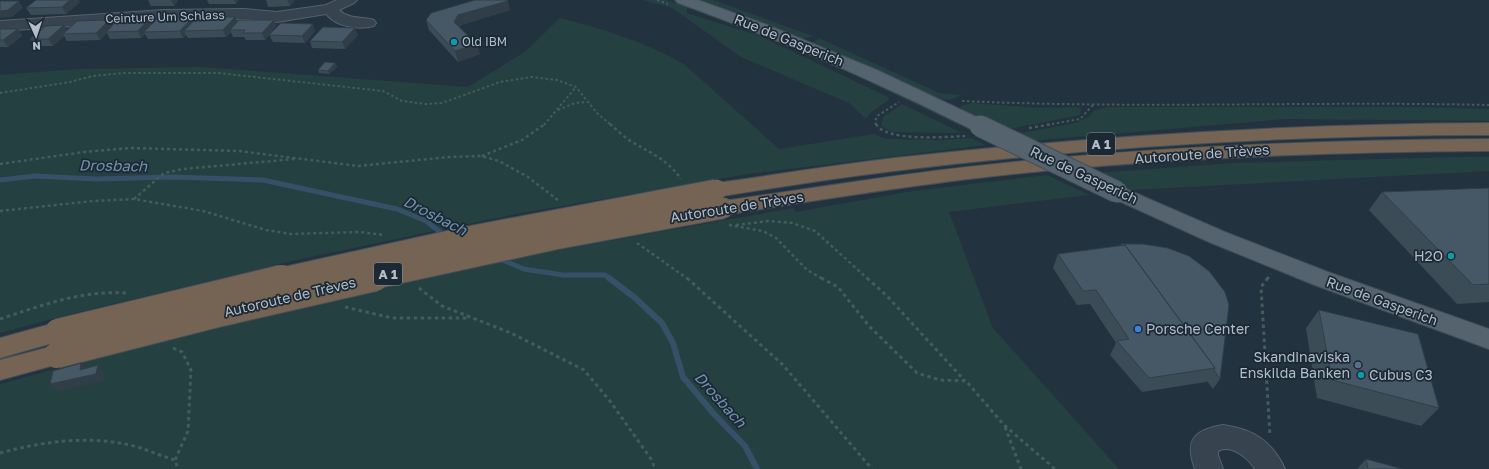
<svg xmlns="http://www.w3.org/2000/svg" width="1489" height="469" viewBox="0 0 1489 469" font-family="'Golos Text',sans-serif">
  <rect width="100%" height="100%" fill="#23323f"/>
  <path fill="#254040" d="M643,0h24l20,7v6l73,23 128,61 1,3 -19,13 -4,6 -17,-16 -108,-46 -69,-49z
    M696,0h17l100,36 -11,3z
    M704,12l97,36 161,75 -3,2 -149,-71 -108,-41z
    M560,18c43,11 86,24 124,46l95,85 95,-15 12,5 57,1 28,-2 15,7 -238,29 -232,40 -229,48 -224,54 -63,17v-258l77,-6 125,-2 266,20 58,-36z
    M819,38l120,55 23,2 -13,5 -14,-2 -123,-55z
    M972,103l67,5 38,-1 4,2 -1,6 -76,15 -41,-18 -2,-6z
    M902,104l60,29 -70,-1 -11,-6 2,-9z
    M1106,107h302l81,2v12l-203,-2 -258,22 -12,-7 59,-11 15,-7 3,-5z
    M1452,157h37v14l-358,19 -35,-17 138,-10z
    M1047,175l42,20 -140,17 44,116 126,141h-1119v-85l133,-36 151,-38 235,-53 274,-49 2,4 118,-21z"/>
  <g fill="none" stroke-linecap="round" stroke-linejoin="round">
    <path stroke="#355067" stroke-width="5" d="M0,180l35,-4 61,3 77,-2 90,3 134,29 29,12 19,15
      M500,259l24,10 39,6h42l5,4"/>
    <path stroke="#355067" stroke-width="6" d="M609,278l25,19 28,26 11,20 10,34 30,36 32,33 12,23"/>
    <defs>
      <path id="minor" d="M337,0h20l-3,3 -15,7c11,10 22,6 35,10l2,3 -2,3c-16,4 -37,1 -48,-12l-49,8 -33,-3 -80,1 -164,11v-10l164,-11 80,-1 33,3 49,-7z
        M1223,425c30,4 49,16 62,44h-30c-7,-11 -24,-25 -37,-18v4l5,14h-28c-11,-29 -1,-39 28,-44z"/>
      <path id="major" d="M675,0h23l67,24 112,46 110,52 2,4 -2,4 -7,2 -7,-2c-96,-48 -194,-91 -295,-127z
        M1117,185l108,47 103,40 161,57v20l-177,-65 -103,-42 -99,-45 -3,-5 3,-5z"/>
      <path id="highway" d="M1489,123v12c-199,0 -398,12 -595,36 -60,7 -119,17 -178,26l-7,-2 -3,-5 3,-5 7,-2c59,-8 118,-18 178,-25 197,-22 396,-34 595,-35z
        M1489,139v12c-165,1 -330,7 -494,25 -91,10 -182,25 -272,39l-8,-2 -3,-5 3,-5 8,-2c91,-13 181,-28 272,-37 164,-18 329,-24 494,-25z
        M58,322l9,3 3,7 -3,7 -67,19v-20z
        M57,345l9,3 4,7 -4,7 -66,18v-20z"/>
    </defs>
    <use href="#minor" stroke="#55616d" stroke-width="2"/>
    <use href="#major" stroke="#404d58" stroke-width="2"/>
    <use href="#highway" stroke="#424e5a" stroke-width="2"/>
    <path stroke="#435c5c" stroke-width="2" stroke-dasharray="2.5 2.5" stroke-linecap="butt" d="M657,0l11,4
      M0,93l70,-11 23,-6 31,-3h94l165,18 19,10 23,3 17,-1 58,-21 31,-5 26,3 19,7 21,26 14,12
      M962,101c176,8 351,0 527,4
      M558,110l17,-7 12,-1
      M544,125l32,-38
      M876,125l-1,-3 2,-6 22,-14
      M1047,125l33,-6 13,-14"/>
    <path stroke="#435c5c" stroke-width="2.5" stroke-dasharray="3 3" stroke-linecap="butt" d="M610,124c7,6 14,13 22,18 20,12 35,17 49,37
      M876,124c10,18 69,13 89,12
      M1029,128l24,-4
      M482,156l40,-16 23,-16
      M0,164l84,-12 47,-4 108,3 119,15 91,-9 32,-1 18,5 29,16 31,24
      M134,199l30,-26 19,-4 112,-10
      M0,211l93,-10 41,-2 69,12 63,19 25,4 68,-2 26,3
      M729,225l34,6 13,7 31,32 16,9
      M736,225l32,-4 24,2 23,8 53,48
      M637,243l51,36
      M1267,279l4,-5"/>
    <path stroke="#435c5c" stroke-width="3" stroke-dasharray="3.5 3.5" stroke-linecap="butt" d="M687,278l96,87 89,104
      M821,278l17,9 31,39 48,47 23,7 26,1 38,44 51,44
      M867,278l20,18 78,85
      M1268,278l-7,9 9,149
      M419,288l23,18 69,27 73,37 26,31 41,58 4,10
      M345,307l47,11h77
      M0,319c43,-14 82,-29 128,-26
      M173,348l9,4 9,18 -3,61 -13,29
      M1005,427l16,42
      M0,453c44,-12 90,-18 134,-7 14,4 27,10 41,14l3,9"/>
    <use href="#minor" fill="#37444f" fill-rule="evenodd"/>
    <use href="#major" fill="#55636f" fill-rule="evenodd"/>
    <use href="#highway" fill="#756453" fill-rule="evenodd"/>
    <defs>
      <path id="major-bridge" d="M980,126l137,66"/>
      <path id="highway-bridge-far1" d="M278,279l190,-42 248,-47
        M371,279l184,-40 168,-31"/>
      <path id="highway-bridge" d="M58,332l224,-54
        M57,355l165,-42 153,-35"/>
    </defs>
    <use href="#major-bridge" stroke="#404d58" stroke-width="23" stroke-linecap="butt"/>
    <use href="#highway-bridge-far1" stroke="#424e5a" stroke-width="23" stroke-linecap="butt"/>
    <use href="#highway-bridge" stroke="#424e5a" stroke-width="28" stroke-linecap="butt"/>
    <use href="#major-bridge" stroke="#55636f" stroke-width="21"/>
    <use href="#highway-bridge-far1" stroke="#756453" stroke-width="21"/>
    <use href="#highway-bridge" stroke="#756453" stroke-width="26"/>
  </g>
  <path fill="#3c4c57" d="M148,0h30l-4,6h-23z
    M207,0h32l-3,4h-27z
    M266,0h29l-5,6 -22,1z
    M80,2l-14,12 -35,1 -5,-7z
    M510,10l-49,15 -1,2 20,27 -22,8 -29,-32 -3,-10z
    M235,17l2,5 37,-2 2,6 -11,14h-19l-2,-3h-11l-2,-5 -5,5 -38,1 -2,-3 -3,3 -35,1 -3,-5 -4,4 -31,1 -3,-6 -7,7 -33,1 -3,-5 -11,10h-18l-5,-7 34,-14 3,5 45,-4z
    M0,29h18l4,7 -14,11h-8z
    M315,31l-10,12 -32,-1 -4,-7z
    M358,35l-13,14 -33,-1 -2,-7z
    M335,63l2,4 -8,7 -10,-1 -1,-3z
    M1489,188v114l-32,2 -88,-94 13,-18z
    M1121,244l47,4 52,131 -7,10 -6,-8 -1,1 -64,10 -32,-37 6,-12 -26,-39 -13,1 -24,-37 5,-14 62,-8z
    M1319,310l120,98 -18,18 -104,-28 -11,-70z
    M1366,459l37,10h-46z"/>
  <path fill="#313e47" d="M70,0h9l1,2 -14,12 -4,-7z
    M171,0h7l-4,6z
    M234,0h5l-3,4z
    M287,0h8l-5,6z
    M19,1l4,7 -11,9 -12,1v-7z
    M508,1l2,9 -49,15 -4,7 -3,-10 4,-7z
    M151,17l3,7 -10,8 1,2 -4,4 -3,-7z
    M193,17l4,6 -13,8 2,4 -3,3 -3,-7z
    M235,17l3,6 -8,7 1,2 -5,5 -3,-7z
    M109,20l4,7 -7,5 1,1 -7,7 -4,-7z
    M274,20l2,6 -11,14 -3,-7z
    M313,24l2,7 -10,12 -3,-7z
    M64,25l4,7 -5,2 1,2 -11,10 -5,-7z
    M355,28l3,7 -13,14 -3,-7z
    M18,29l4,7 -14,11 -5,-7z
    M477,44l3,10 -22,8 -3,-11z
    M335,63l2,4 -8,7 -1,-3z
    M81,363l7,7 10,-5 6,8 -1,8 -46,11 -7,-8z"/>
  <path fill="#465865" stroke="#313e47" d="M36,0h34l-8,7 -36,1z
    M475,0h32l1,1 -50,14 -4,7 23,22 -22,7 -29,-31 5,-7z
    M0,1h19l-11,9 -8,1z
    M151,17l-13,14 -32,1 14,-14z
    M159,17h34l-13,14 -36,1z
    M197,17h38l-12,13 -39,1z
    M109,20l-13,13 -33,1 14,-13z
    M239,20h35l-12,13h-19l2,-3h-15z
    M281,23l32,1 -11,12 -33,-1z
    M64,25l-16,14h-18l16,-13z
    M323,27l32,1 -13,14 -32,-1z
    M0,29h18l-15,11h-3z
    M325,62l10,1 -7,8 -10,-1z
    M1489,188v96l-16,1 -91,-93z
    M1121,244h22l25,4 21,8 20,15 16,21 4,13 -9,74 -6,-9 1,-2 -90,-123 -3,1z
    M1125,245l90,123 -66,10 -32,-37 12,-2 -33,-49 -13,1 -25,-37z
    M1319,310l99,24 21,74 -107,-28z
    M81,363l-1,7 18,-5 -2,9 -46,10 3,-13z
    M1366,459l37,10h-35z"/>
  <g fill="#0f9aa8" stroke="#1c2934" stroke-width="1.5">
    <circle cx="454" cy="42" r="4"/>
    <circle cx="1451" cy="256" r="4"/>
    <circle cx="1361" cy="375" r="4"/>
  </g>
  <circle fill="#3f7fe0" stroke="#1c2934" stroke-width="1.5" cx="1138" cy="329" r="4"/>
  <circle fill="#5c6f8a" stroke="#1c2934" stroke-width="1.5" cx="1358" cy="365" r="4"/>
  <g text-anchor="middle" stroke-width="3.5" stroke-linejoin="round" paint-order="stroke">
    <g font-size="12" fill="#b3beca" stroke="#1c2934">
      <text transform="translate(165 17) rotate(-2)" y="4">Ceinture Um Schlass</text>
    </g>
    <g font-size="12" fill="#b3beca" stroke="#1c2934" text-anchor="start">
      <text x="462" y="46">Old IBM</text>
    </g>
    <g fill="#1c2934" stroke="#86919d" stroke-width="1">
      <rect x="1087" y="133" width="28" height="22" rx="3"/>
      <rect x="374" y="263" width="28" height="22" rx="3"/>
    </g>
    <g font-size="13" font-weight="bold" fill="#b3beca">
      <text x="1101" y="149">A 1</text>
      <text x="388" y="279">A 1</text>
    </g>
    <g font-size="14" fill="#b3beca" stroke="#1c2934">
      <text transform="translate(789 40) rotate(22)" y="5">Rue de Gasperich</text>
      <text transform="translate(1202 154) rotate(-4)" y="5">Autoroute de Trèves</text>
      <text transform="translate(1084 175) rotate(25)" y="5">Rue de Gasperich</text>
      <text transform="translate(737 207) rotate(-9)" y="5">Autoroute de Trèves</text>
      <text transform="translate(290 297) rotate(-13)" y="5">Autoroute de Trèves</text>
      <text transform="translate(1382 301) rotate(20)" y="5">Rue de Gasperich</text>
    </g>
    <g font-size="14" fill="#b3beca" stroke="#1c2934" text-anchor="end">
      <text x="1443" y="261">H2O</text>
      <text x="1146" y="334" text-anchor="start">Porsche Center</text>
      <text x="1350" y="362">Skandinaviska<tspan x="1350" dy="16">Enskilda Banken</tspan></text>
      <text x="1369" y="380" text-anchor="start">Cubus C3</text>
    </g>
    <g font-size="15" font-style="italic" fill="#7193af" stroke="#1c2934">
      <text transform="translate(113 166) rotate(1)" y="5">Drosbach</text>
      <text transform="translate(435 216) rotate(27)" y="5">Drosbach</text>
      <text transform="translate(720 400) rotate(48)" y="5">Drosbach</text>
    </g>
  </g>
  <g transform="translate(36 36) rotate(177)" stroke="#1c2934" stroke-width="3" paint-order="stroke">
  <path d="M0-3L7 15L0 10L-7 15Z" fill="#b3beca"/>
  <text y="-6" font-size="11" font-weight="bold" text-anchor="middle" fill="#b3beca">N</text>
  </g>
</svg>
